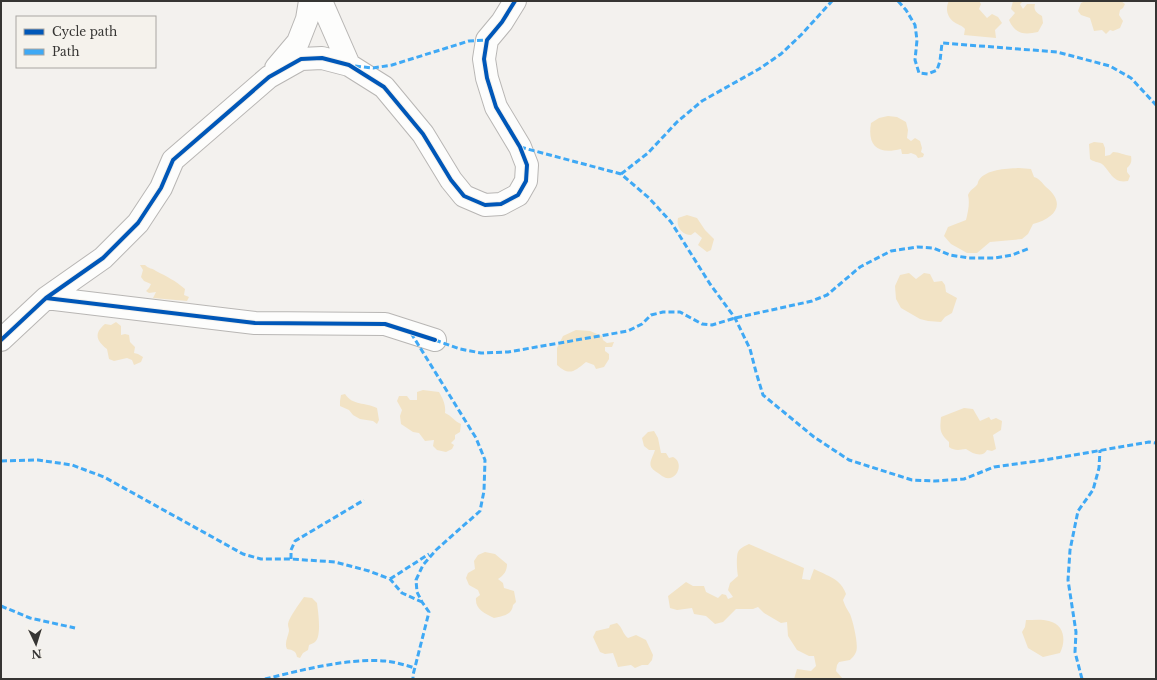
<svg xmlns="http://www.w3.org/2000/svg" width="1157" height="680" viewBox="0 0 1157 680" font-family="'Libre Baskerville',serif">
  <rect width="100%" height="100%" fill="#f3f1ee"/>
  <path fill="#f2e3c5" d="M949,1h30l2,3 -2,5 8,9 5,-4 6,3 4,6 -7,7 1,8 -32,-3 1,-6c-3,-4 -7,-4 -11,-7 -7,-5 -9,-14 -5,-21z
    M1013,1h10l-3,3 3,5 4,-5h8c-2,7 2,9 7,12l1,7 -5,9c-14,3 -23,2 -29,-12l6,-7 -4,-4z
    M1085,1h36l4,3 -2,4 -3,2 -1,5 4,6 -3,7 -7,3 -3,-1 -4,4 -4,-4 -8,1 -4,-13 -9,-3 -3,-4 3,-8z
    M888,116l9,1 9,5 2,8 -1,8 4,3 4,-3 5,3 2,7 -1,4 3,2 -1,3 -5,1 -2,-3 -5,-2 -3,1h-6l-1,-5c-23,6 -34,-3 -30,-26l8,-5z
    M1094,142l9,1 2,5v8l5,-1 3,-3c6,0 11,3 18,4 1,6 0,8 -4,12v4l3,4 -2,5c-15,3 -17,-9 -26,-17 -3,-2 -9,-2 -12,-5l-1,-15z
    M1019,168l12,1 3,8c6,2 8,6 12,10 21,17 9,31 -13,37l-5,10 -6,5 -32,3 -13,11h-10l-7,-4 -9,-5 -7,-8 4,-9 18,-7c2,-8 4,-17 2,-25 3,-6 4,-5 8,-9 3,-3 1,-3 3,-6 8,-11 27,-11 40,-12z
    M687,215l10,3 8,12 9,9 -3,11 -4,2 -9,-7 4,-7 -7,-6 -4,3c-9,0 -15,-8 -13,-17z
    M140,265h5c4,4 7,3 11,6 10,5 20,10 29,18l-1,6 5,2 -2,4 -34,-3 3,-6 -7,1 -3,-2 3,-3 2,-4 -7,-3 -3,-4 2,-7z
    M909,273l7,6 8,-6 6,1 4,8 8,-1 3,4 1,7 11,6 -5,15 -7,4 -4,5 -13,-1 -8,-2 -19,-11 -5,-9 -1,-13 5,-11z
    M116,322l5,4v9l4,-1 4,1 1,7 5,5 -1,6 4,1 5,3 -2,5 -7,3 -2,-5 -5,-2 -13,3 -5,-2 -2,-10c-10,-8 -14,-15 -2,-25l6,1z
    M576,330l14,1 12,5 1,4 4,3 7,-1 -2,5h-7v4l4,3v5l-5,8 -8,2 -2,-4 -8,-3c-12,10 -17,14 -29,3v-17l6,-12z
    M423,390l16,2c4,7 7,13 6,21 7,3 9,8 16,11l-1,8 -5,3v4l-4,4 3,2 -2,4 -6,3 -9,-2 -4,-4 1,-6 -9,1 -6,-8 -6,-1 -12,-8 -1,-8 2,-6 -5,-9 2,-5h8l3,4h7v-8z
    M345,394c8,12 20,8 32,14l2,12 -2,4 -4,-3 -13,-2 -7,-4 -4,-5 -9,-4v-5l1,-6z
    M964,408l9,1 7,12 9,-4 2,3 5,-2 6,3 -1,9 -8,5 3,14 -4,2 -5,-1c-4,8 -14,4 -21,-1 -7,1 -11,2 -17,-2v-5c-10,-9 -9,-13 -8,-25z
    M654,431l4,7 3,15h5l3,5 4,-1c11,5 5,23 -7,21 -3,-1 -5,-3 -8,-5 -13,-7 -6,-13 -3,-23h-6l-5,-4 -2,-8 6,-6z
    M749,544l55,24 -2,11 8,1 4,-11c14,7 27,10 32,25l-3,6c2,6 4,9 7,14 3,7 9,32 6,38 -1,3 -4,6 -6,8l-11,2 -2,3 -1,6 7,8h-49l3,-10 14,2 5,-5 -2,-10h-5l-12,-6 -9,-14 -1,-14 -6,1 -17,-10 -6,-6 -5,2h-17l-13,13 -8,2 -9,-8 -12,-2 -2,-6 -15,2 -7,-2 -2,-12 18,-14 7,4h11l2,6 12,6 4,-4 4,1 2,4 5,-2 -5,-7 2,-7 8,-7c-1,-5 -2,-19 0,-24 2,-4 7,-6 11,-8z
    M485,552l10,2 12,10c0,7 -3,11 -9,15l5,4 1,5 10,3 2,11 -3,3c-1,10 -10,11 -19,13 -10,-5 -19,-9 -18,-20l4,-3 -2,-5 -9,-5 -3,-7 2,-5 7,-4 -1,-8 4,-6z
    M304,597l8,1 5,5c1,8 5,33 -2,39 -1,1 -4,2 -6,3l-1,5 -5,3 -3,5 -3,-1c-1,-6 -4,-7 -10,-8 -3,-6 1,-12 2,-18 0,-3 -1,-4 -1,-7 1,-7 12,-21 16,-27z
    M1026,620c8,0 16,-1 23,1 16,4 17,20 11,32l-17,4 -15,-9 -6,-16 3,-5z
    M617,623c6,5 5,10 11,15l8,-3 10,5 7,15 -1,5 -4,5h-6l-7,3 -4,-3 -13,2 -5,-14 -8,1 -5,-2 -7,-15 3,-6 13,-3 1,-3z"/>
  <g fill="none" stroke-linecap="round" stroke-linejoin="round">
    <defs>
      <path id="street" d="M321,1l28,64
        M276,68l22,-26 9,-23 3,-18
        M46,298l57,-40 35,-35 23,-35 12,-28 96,-83 32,-18 21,-1 27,7 35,22 39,47 28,46 13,16 21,9 16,-1 17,-9 8,-14 1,-16 -7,-18 -24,-40 -9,-29 -3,-19 3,-19 15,-18 13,-21
        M1,340l45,-42 209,25 130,1 50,16"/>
    </defs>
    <use href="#street" stroke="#b8b6b4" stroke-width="24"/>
    <use href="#street" stroke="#fdfdfc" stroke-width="22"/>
    <path stroke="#3fa9f5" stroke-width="3" stroke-dasharray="6 3" stroke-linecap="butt" d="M898,1l8,9 9,15 2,15 -2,20 4,13 9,1 9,-4 3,-9 2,-18 115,9 53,14 21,12 25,27
      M355,66l18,2 19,-3 77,-24 18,-1
      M520,147l101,27 28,24 22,24 39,62 25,34 15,31 6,23 7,23 51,42 35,23 63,20 23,1 29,-2 30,-12 51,-7 104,-18 7,1
      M621,174l27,-21 29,-31 25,-21 57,-32 22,-15 20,-19 31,-34
      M411,333l65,105 9,22 -1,31 -4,20 -44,39 -13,15 -7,15 1,12 5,10 7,10 -16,63v4
      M435,340l25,9 21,4 27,-1 120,-21 14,-7 9,-9 12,-3h17l22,12 10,1 23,-7 77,-17 15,-6 33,-28 31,-16 26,-4 16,1 17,7 19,3h26l17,-3 18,-7
      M1,461l37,-1 34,5 32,12 139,77 18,5h30l44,3 34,9 21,8 12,14 20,9
      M291,559v-9l4,-9 69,-41
      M390,579l39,-25
      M1,606l29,12 45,10
      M265,679c37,-9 82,-21 120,-18 10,1 20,4 30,7
      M1082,679l-7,-27 1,-20 -8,-52 2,-30 8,-39 15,-21 6,-22 1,-18"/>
    <defs>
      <path id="cycleway" d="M46,298l57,-40 35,-35 23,-35 12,-28 96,-83 32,-18 21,-1 27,7 35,22 39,47 28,46 13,16 21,9 16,-1 17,-9 8,-14 1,-16 -7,-18 -24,-40 -9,-29 -3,-19 3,-19 15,-18 13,-21
        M1,340l45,-42 209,25 130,1 50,16"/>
    </defs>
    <use href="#cycleway" stroke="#f5f2ec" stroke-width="6"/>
    <use href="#cycleway" stroke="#0057b8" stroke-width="4"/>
  </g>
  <rect width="1157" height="680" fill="none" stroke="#363533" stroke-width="4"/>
  <rect x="16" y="16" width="140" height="52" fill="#f5f2ec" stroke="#a9a6a2"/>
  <rect x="24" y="29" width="20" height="6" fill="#0057b8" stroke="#a9a6a2"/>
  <text x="52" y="36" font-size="12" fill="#363533">Cycle path</text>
  <rect x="24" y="49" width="20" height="6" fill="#3fa9f5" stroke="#a9a6a2"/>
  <text x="52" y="56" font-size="12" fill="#363533">Path</text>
  <g transform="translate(36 644) rotate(176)" stroke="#f5f2ec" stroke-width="3" paint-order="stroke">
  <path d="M0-3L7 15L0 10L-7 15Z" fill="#363533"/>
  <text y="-6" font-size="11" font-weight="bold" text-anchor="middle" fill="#363533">N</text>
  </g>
</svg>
